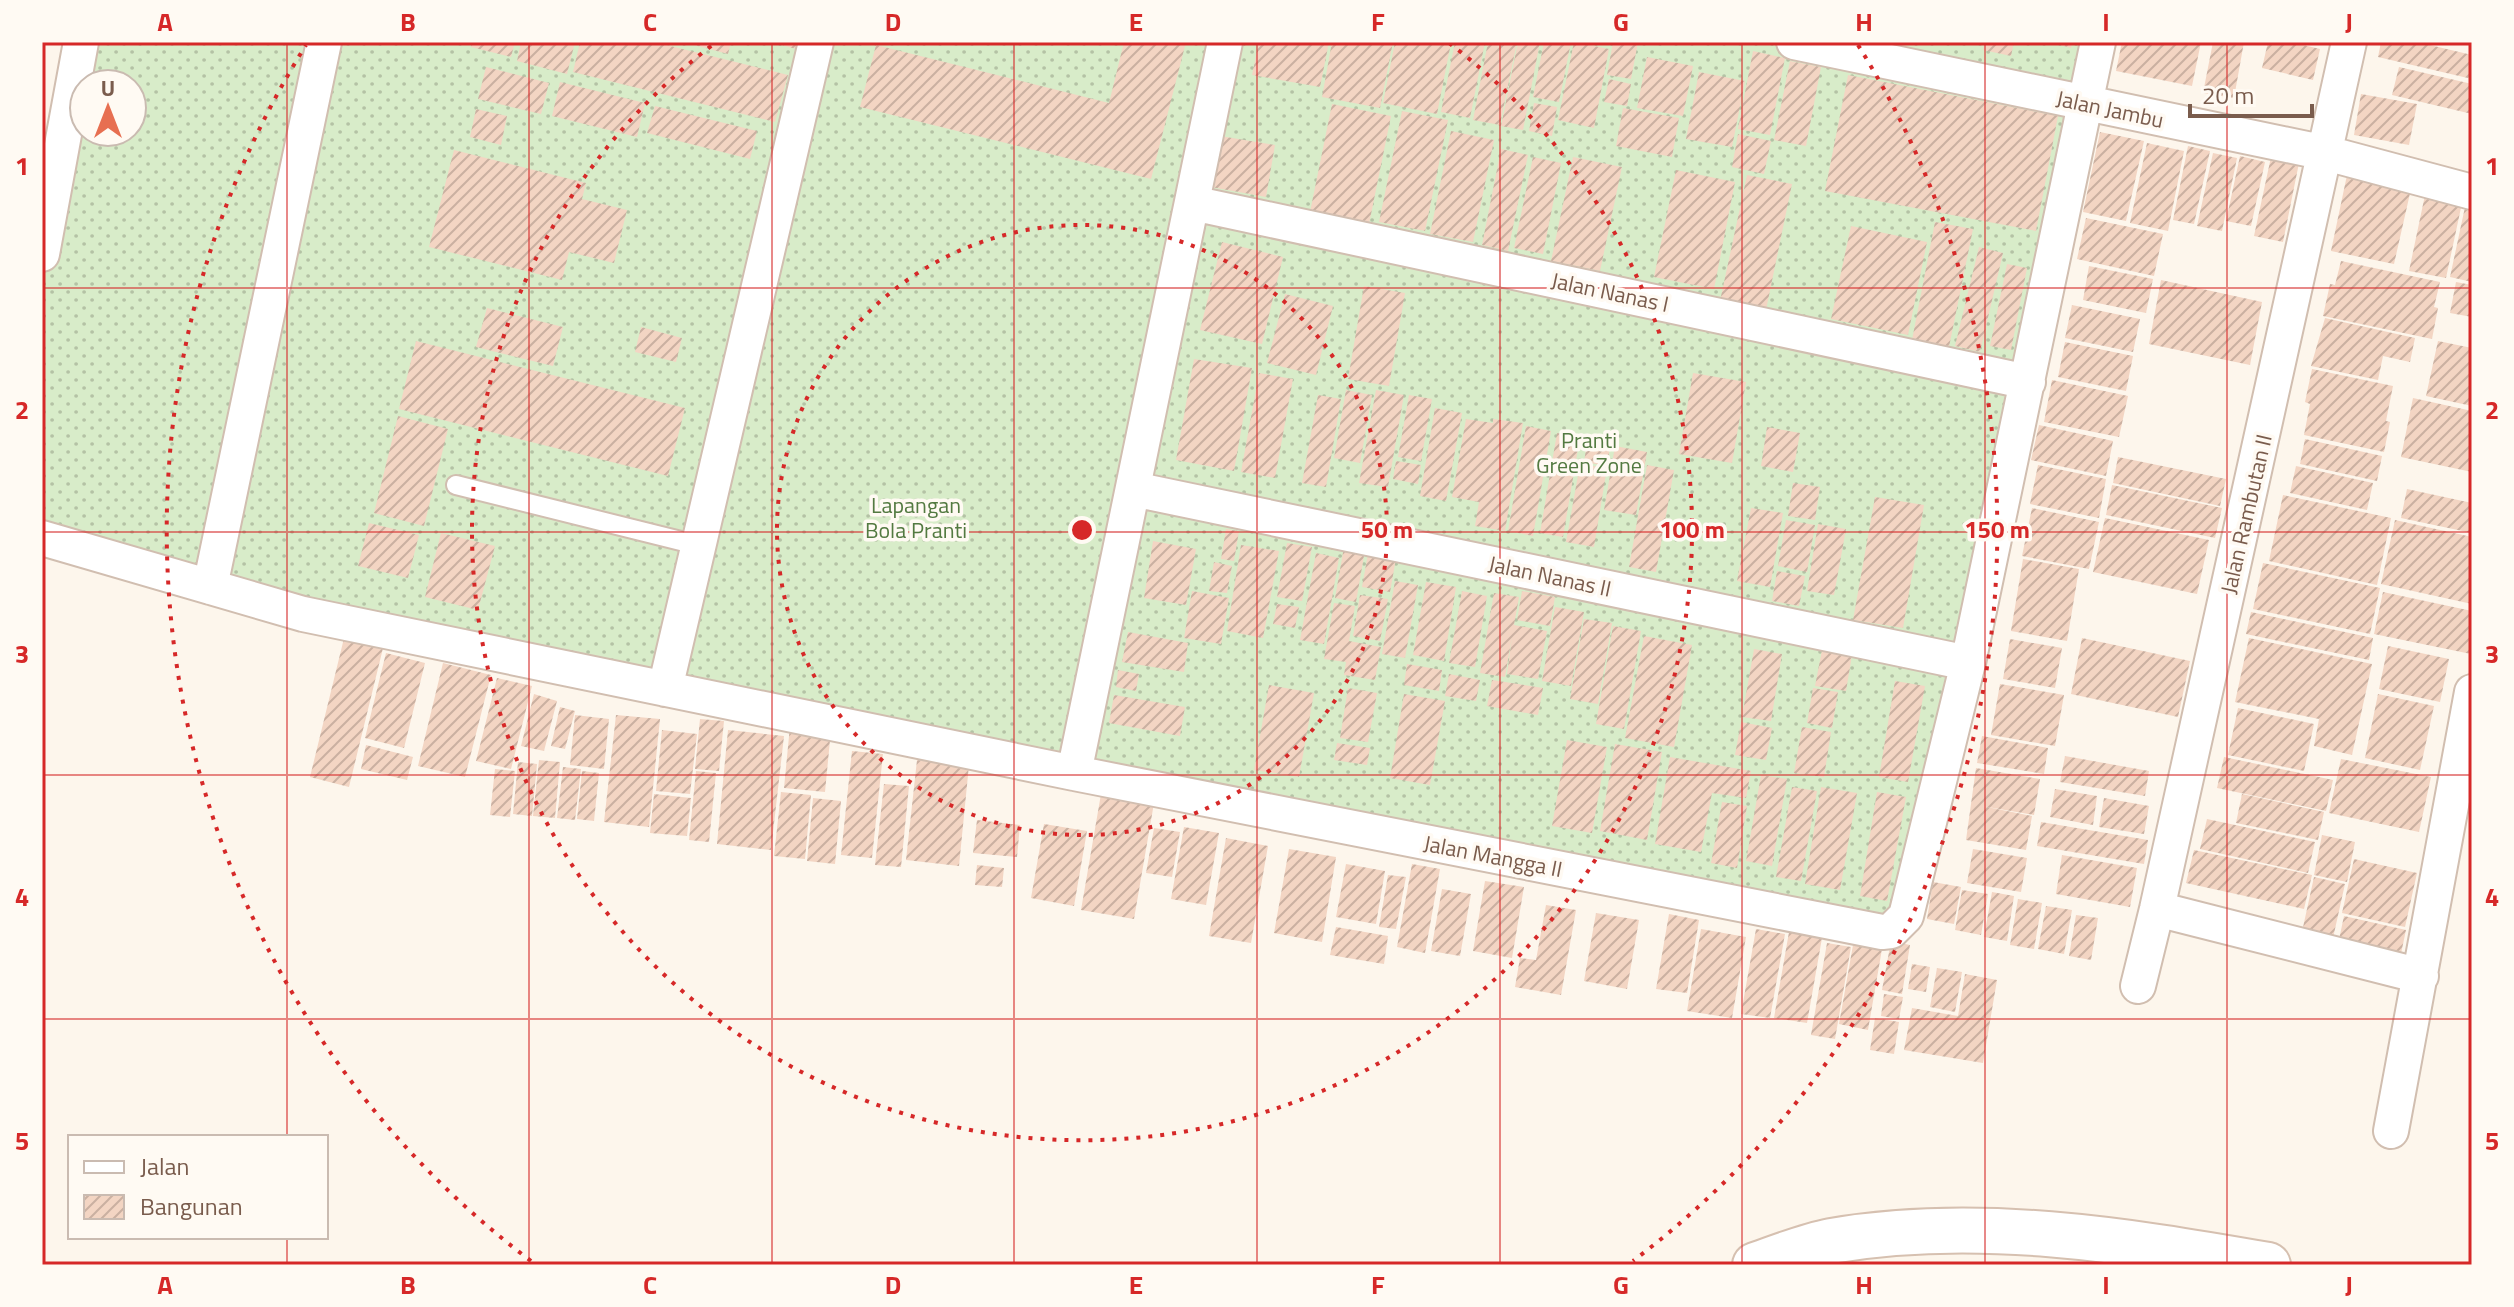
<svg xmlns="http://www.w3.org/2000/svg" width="2514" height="1307" viewBox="0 0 2514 1307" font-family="'Titillium Web',sans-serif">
  <defs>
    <pattern id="grass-dots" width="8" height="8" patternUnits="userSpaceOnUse" patternTransform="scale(2)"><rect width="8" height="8" fill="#d8ecc9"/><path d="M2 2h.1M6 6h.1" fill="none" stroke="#b4c2a5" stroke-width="1.8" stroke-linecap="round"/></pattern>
    <pattern id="building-hatch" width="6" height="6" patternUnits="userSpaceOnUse" patternTransform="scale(2)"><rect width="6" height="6" fill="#f3d5c3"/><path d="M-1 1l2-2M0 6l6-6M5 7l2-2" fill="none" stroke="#cab0a1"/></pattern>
  </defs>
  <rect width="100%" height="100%" fill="#fdf6ec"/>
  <path fill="url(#grass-dots)" fill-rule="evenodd" d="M85,42h2010l-193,879 -830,-152 -1030,-230v-270zM84,84h48v48h-48z"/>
  <path fill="url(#building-hatch)" d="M472,42h43l-4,15 -40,-10z
    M521,42h54l-8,32 -50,-13z
    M580,42h74l134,33 -13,47 -202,-50z
    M683,42h48l-3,12z
    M772,42h37l-3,10z
    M1124,42h62l-35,137 -291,-72 16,-62 233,58z
    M1259,42h70l-9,45 -68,-12z
    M1332,42h61l-13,66 -58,-11z
    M1395,42l56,1 -14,71 -54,-11z
    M1455,42h30l-15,76 -29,-6z
    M1488,42h29l-17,83 -27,-5z
    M1518,42h22l-17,88 -22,-4z
    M1544,42h27l-12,60 -26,-5z
    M1574,42l35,7 -15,79 -36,-8z
    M1613,42h25l-7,37 -24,-4z
    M1985,42h29l-3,14 -28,-6z
    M2050,42h22l-1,6z
    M2122,42h79l-9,44 -76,-15z
    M2213,42h31l-10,56 -31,-5z
    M2268,42h23l29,7 -7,31 -51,-12z
    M2381,42h36l55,13v24l-94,-22z
    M1753,51l32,7 -15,77 -32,-6z
    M1647,57l46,9 -10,50 -46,-8z
    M1790,61l31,6 -15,79 -32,-6z
    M486,67l63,16 -8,31 -63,-15z
    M2399,67l73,17v30l-80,-19z
    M1699,72l46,9 -13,66 -46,-8z
    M1848,75l210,41 -22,115 -211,-40z
    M1609,79l22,5 -4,22 -23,-4z
    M560,82l85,21 -8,34 -85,-21z
    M2361,94l56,10 -8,41 -55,-10z
    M1534,103l23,4 -5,29 -23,-5z
    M1332,104l59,12 -22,108 -59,-12z
    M655,106l102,25 -7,28 -103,-26z
    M1623,108l56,10 -7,39 -56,-11z
    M476,109l31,7 -6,29 -31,-8z
    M1402,111l46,9 -23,111 -46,-9z
    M1451,131l43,9 -21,102 -43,-8z
    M2100,132l44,9 -18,80 -43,-9z
    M1738,134l33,7 -7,33 -32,-7z
    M1220,136l55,9 -9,52 -55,-10z
    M2147,143l37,8 -16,80 -38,-8z
    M2188,146l22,5 -16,73 -21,-4z
    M1501,149l27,6 -20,96 -26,-6z
    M454,150l132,33 -4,16 45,11 -13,53 -45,-11 -7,28 -133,-33z
    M2213,153l24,5 -15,73 -25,-5z
    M2240,156l25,6 -14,64 -25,-5z
    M1533,157l28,6 -18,91 -29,-6z
    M1573,157l49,10 -22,104 -49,-10z
    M2271,157l28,6 -16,79 -29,-6z
    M1676,170l59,12 -21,107 -60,-12z
    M1747,175l45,9 -26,126 -46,-9z
    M2347,175l64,14 -17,75 -63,-13z
    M2425,195l37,8 -16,75 -37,-7z
    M2465,207l7,1v74l-22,-5z
    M2086,218l77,16 -9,42 -77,-17z
    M1935,222l38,7 -24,118 -37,-7z
    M1851,226l76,16 -19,93 -77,-16z
    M1222,242l61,15 -21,87 -62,-14z
    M1979,247l24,6 -23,99 -25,-6z
    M2341,261l99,21 -6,25 4,1 -6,31 -109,-23 7,-32 5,1z
    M2007,264l20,4 -16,82 -21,-4z
    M2089,266l64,13 -7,34 -63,-13z
    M2161,280l101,22 -12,63 -101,-21z
    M2456,282l16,3v32l-22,-4z
    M1364,286l41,7 -16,93 -41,-7z
    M1285,294l48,12 -17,69 -49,-12z
    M2072,305l68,14 -7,33 -68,-14z
    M487,308l76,19 -10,39 -77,-19z
    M2325,318l90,20 -5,24 -27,-6 -5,24 -67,-14z
    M641,327l41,11 -6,24 -41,-10z
    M416,341l269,67 -17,68 -269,-67z
    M2438,341l34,7v58l-46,-10z
    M2065,342l68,14 -7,35 -68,-14z
    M1194,359l58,9 -18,103 -58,-11z
    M2312,369l81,17 -7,35 4,1 -6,30 -80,-17 6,-31 -5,-2z
    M1259,373l34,6 -18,99 -34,-6z
    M1693,373l53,9 -14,81 -53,-9z
    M2052,380l76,16 -9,41 -75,-15z
    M1346,390l26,5 -12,68 -26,-5z
    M1376,390l28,5 -16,92 -29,-4z
    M1318,395l23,4 -15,88 -24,-4z
    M1409,395l23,4 -11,62 -23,-4z
    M2413,398l59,13v61l-71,-15z
    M1435,408l27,5 -16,88 -26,-5z
    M398,416l50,13 -24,97 -50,-13z
    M1466,419l27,4v-4l30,4 -18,108 -30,-5 4,-24 -27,-5z
    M2039,425l74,16 -7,35 -75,-16z
    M1526,426l25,5 -18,105 -25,-5z
    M1767,427l33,6 -7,39 -32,-6z
    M1557,433l23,4 -17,100 -23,-4z
    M1588,437l23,4 -4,25 -23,-4z
    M2305,439l77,17 -5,25 -77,-17z
    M1615,446l32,6 -11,63 -32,-5z
    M2118,457l108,22 -6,27 -107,-23z
    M1396,461l25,4 -3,19 -25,-5z
    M1580,464l27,4 -13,79 -28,-5z
    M1647,465l27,5 -18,102 -27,-5z
    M2038,465l68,14 -7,39 -69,-14z
    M2296,466l77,17 -6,27 -77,-17z
    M1793,483l27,4 -5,33 -27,-4z
    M2112,485l110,23 -7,30 -109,-23z
    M2407,489l65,14v30l-71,-15z
    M2283,495l108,23 -14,67 -108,-24z
    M1875,497l49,8 -21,123 -50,-8z
    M1751,508l32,5 -13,74 -33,-6z
    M2032,508l67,14 -10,47 -67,-13z
    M2105,518l104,22 -12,54 -104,-22z
    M1786,520l29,5 -8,47 -29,-6z
    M2395,520l77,17v67l-91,-20z
    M369,523l50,12 -11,43 -50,-12z
    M1818,524l28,5 -12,66 -27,-4z
    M1226,529l13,2 -5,30 -13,-2z
    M441,533l54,13 -17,64 -53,-13z
    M1153,541l43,8 -10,56 -42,-7z
    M1287,543l25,4 -10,54 -25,-4z
    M1241,545l38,6 -16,87 -36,-7z
    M1344,547l21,3 -9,52 -21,-4z
    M1369,548l28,5 -7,39 -28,-5z
    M1316,553l23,5 -15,86 -24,-4z
    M2023,559l56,10 -12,72 -56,-10z
    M1214,562l18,4 -5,27 -18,-2z
    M2263,563l117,25 -10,46 -117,-25z
    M1777,571l28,5 -6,30 -27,-5z
    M1395,581l23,4 -13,73 -23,-4z
    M1426,582l30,5 -12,74 -31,-6z
    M1192,591l37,7 -8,46 -37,-6z
    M1462,591l25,5 -12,71 -26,-4z
    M1522,591l33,6 -5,29 -33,-6z
    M2383,592l89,19 -1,43 -97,-20z
    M1494,593l25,4 -5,28 33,6 -9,48 -31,-5 5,-37 -7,40 -25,-4z
    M1360,595l28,4 -8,42 -27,-5z
    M1334,603l21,3 -6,35 32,6 -6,33 -31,-5 2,-13 -22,-3z
    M1277,604l22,3 -4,21 -22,-4z
    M1555,607l29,5 -13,74 -29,-5z
    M2251,612l122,26 -4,22 -123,-26z
    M1584,619l28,4 -14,81 -28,-5z
    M1613,626l28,5 -17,98 -28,-5z
    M346,630l39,10 -36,147 -39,-10z
    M1128,632l60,11 -4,29 -62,-10z
    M1644,636l48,9 -18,102 -49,-9z
    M2082,638l108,23 -12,56 -107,-23z
    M2249,638l123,26 -20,91 -38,-9 5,-27 -84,-17z
    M2010,639l52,9 -7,40 -52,-9z
    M2388,646l61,13 -9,43 -61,-13z
    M1754,649l28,5 -11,67 -29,-4z
    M1822,650l30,5 -6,36 -31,-5z
    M386,653l39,10 -21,85 -39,-10z
    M443,663l48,12 -26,102 -47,-11z
    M1407,664l35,6 -3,21 -35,-6z
    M1118,670l21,4 -3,17 -20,-4z
    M1449,674l31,6 -4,21 -31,-5z
    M497,678l35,8 -21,83 -35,-8z
    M1492,680l51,8 -5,27 -51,-9z
    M1895,681l30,5 -17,96 -29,-5z
    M2000,684l64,11 -9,51 -64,-11z
    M1269,685l45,8 -15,84 -45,-7z
    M1348,688l29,5 -9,49 -28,-4z
    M1813,688l25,4 -6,36 -25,-5z
    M534,694l23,7 -13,50 -23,-5z
    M1404,694l41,7 -15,84 -40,-7z
    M2378,694l56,12 -14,64 -55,-12z
    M1114,695l71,12 -5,29 -71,-13z
    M560,707l15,4 -10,38 -14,-3z
    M2238,708l76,16 -10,47 -76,-16z
    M575,715l34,4 -5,50 -34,-4z
    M616,715l44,4 -11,108 -45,-5z
    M700,719l24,2 -5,50 -24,-2z
    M1741,722l31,6 -6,32 -31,-5z
    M790,726l41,4 -6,62 -41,-4z
    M1802,727l29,5 -7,45 -30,-4z
    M662,730l35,4 -7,60 -34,-3z
    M728,730l56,6 -13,114 -54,-6z
    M1982,736l66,12 -4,26 -67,-11z
    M1567,740l40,7 -15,86 -40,-7z
    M1337,743l33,5 -3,17 -33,-5z
    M1615,744l47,8 -15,88 -47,-9z
    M366,745l47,12 -6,23 -46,-11z
    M852,751l31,3 -11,104 -31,-3z
    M2065,756l84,15 -4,25 -85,-14z
    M1670,757l81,14 -5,27 -34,-5 -11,59 -46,-8z
    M2224,757l109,23 -7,31 -109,-23z
    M2341,759l90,18 -12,55 -90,-19z
    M539,760l21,2 -5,56 -22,-2z
    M917,760l52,5 -10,101 -53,-6z
    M518,762l19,2 -5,52 -19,-2z
    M563,767l18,2 -6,51 -18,-2z
    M1976,768l64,11 -6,36 -52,-9 50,10 -6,34 -60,-10z
    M495,769l20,2 -5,46 -20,-2z
    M582,771l17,2 -5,48 -17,-2z
    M696,771l20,2 -7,69 -20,-2z
    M1761,775l26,4 -15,87 -26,-5z
    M884,784l25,2 -8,81 -26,-2z
    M1792,787l25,4 -16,90 -25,-4z
    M1821,787l36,6 -17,97 -35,-6z
    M2055,789l42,7 -4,29 -43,-8z
    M781,792l30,3 -6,64 -31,-3z
    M1877,792l29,5 -19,104 -27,-5z
    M654,794l37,4 -4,38 -37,-3z
    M1101,794l53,9 -20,116 -53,-9z
    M2242,794l82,18 -6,28 -82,-17z
    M813,798l28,3 -6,63 -28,-3z
    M2104,798l45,8 -5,28 -45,-7z
    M1722,802l25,4 -10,62 -26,-5z
    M2207,819l108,23 -7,31 -108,-24z
    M977,820l43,5 -3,32 -44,-4z
    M2041,822l107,18 -4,24 -107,-18z
    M1044,824l43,7 -13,75 -43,-8z
    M1184,827l35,6 -13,72 -35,-6z
    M1154,828l26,4 -8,45 -26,-4z
    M2322,835l33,7 -8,40 -33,-7z
    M1226,838l42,8 -17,97 -42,-7z
    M1289,849l47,8 -14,85 -48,-9z
    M1973,849l54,9 -6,34 -54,-9z
    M2194,850l118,25 -8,34 -118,-26z
    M2062,855l75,13 -7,39 -74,-13z
    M2354,859l63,14 -12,54 -63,-14z
    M1346,864l39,7 -9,53 -40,-7z
    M1412,864l28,5 -15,84 -28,-6z
    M977,865l27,3 -2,19 -27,-2z
    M1388,875l18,2 -10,52 -17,-2z
    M2314,877l31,7 -14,63 -31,-6z
    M1485,881l39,6 -12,71 -39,-7z
    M1933,882l28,5 -7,37 -27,-5z
    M1442,889l29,5 -11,62 -29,-5z
    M1962,890l26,4 -7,41 -26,-5z
    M1992,892l22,4 -7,45 -23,-4z
    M2018,899l24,4 -8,46 -24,-4z
    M1546,905l30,5 -15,85 -46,-8 5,-29 16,2z
    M2046,906l26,4 -8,44 -26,-5z
    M1596,913l43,7 -12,69 -43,-8z
    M1669,914l30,6 -12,73 -31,-4z
    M2076,915l22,3 -7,42 -22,-4z
    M2344,916l62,14 -7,33 -62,-14z
    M1336,927l52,9 -4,28 -54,-9z
    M1701,929l45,8 -14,81 -45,-7z
    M1756,929l29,5 -15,84 -29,-4z
    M1789,932l33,6 -15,85 -33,-5z
    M1891,941l19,4 -8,49 -20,-4z
    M1827,943l24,4 -16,92 -24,-4z
    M1853,945l29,4 -14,81 -29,-6z
    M1912,964l18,3 -4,25 -18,-3z
    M1937,968l25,4 -7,40 -25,-5z
    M1965,974l32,6 -14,83 -79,-13 8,-42 46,8z
    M1884,994l19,3 -4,22 -18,-3z
    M1875,1018l24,4 -5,32 -24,-4z"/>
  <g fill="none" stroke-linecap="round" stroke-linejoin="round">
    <defs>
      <path id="lane" d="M456,485l241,60"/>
      <path id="street" d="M1794,42l532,111 146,39
        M1192,203l836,179
        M42,254l39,-212
        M1133,489l835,174
        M42,538l261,76 771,159 808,159 9,-1 15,-15 62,-253 130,-621
        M210,587l114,-545
        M665,689l151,-647
        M1074,773l151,-731
        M2157,909l264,67
        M2138,986l19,-77 192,-867
        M2391,1131l81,-439"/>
      <path id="secondary" d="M1755,1265c24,-8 50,-19 76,-24 145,-25 294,-1 437,24"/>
    </defs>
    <use href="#lane" stroke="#d1beb0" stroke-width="22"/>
    <use href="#street" stroke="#d1beb0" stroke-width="38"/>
    <use href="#secondary" stroke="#d6c0b0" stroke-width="48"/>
    <use href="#lane" stroke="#fff" stroke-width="18"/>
    <use href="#street" stroke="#fff" stroke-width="34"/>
    <use href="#secondary" stroke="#fff" stroke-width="44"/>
  </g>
  <path fill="none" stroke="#d62828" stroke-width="2" stroke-opacity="0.55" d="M287,42v1095M529,42v1223M772,42v1223M1014,42v1223M1257,42v1223M1500,42v1223M1742,42v1223M1985,42v1223M2227,42v1223M42,288h2430M42,532h2430M42,775h2430M42,1019h2430M287,1237v28"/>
  <g fill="none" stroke="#d62828" stroke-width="4" stroke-dasharray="4 8">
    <circle cx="1082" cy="530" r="305"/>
    <path d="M1449 43A610 610 0 1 1 715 43"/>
    <path d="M531 1261A915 915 0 0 1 306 45M1858 45A915 915 0 0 1 1633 1261"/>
  </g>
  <g text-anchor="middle" stroke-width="7" stroke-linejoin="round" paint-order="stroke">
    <g font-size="22" fill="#7a5c4d" stroke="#fffaf3">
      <text transform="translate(2110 109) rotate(12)" y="8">Jalan Jambu</text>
      <text transform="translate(1610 292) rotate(12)" y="8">Jalan Nanas I</text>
      <text transform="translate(2246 514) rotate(-77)" y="8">Jalan Rambutan II</text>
      <text transform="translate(1550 576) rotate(12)" y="8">Jalan Nanas II</text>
      <text transform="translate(1493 856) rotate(11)" y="8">Jalan Mangga II</text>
    </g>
    <g font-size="22" fill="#537a41" stroke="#fffaf3">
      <text x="1589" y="448">Pranti<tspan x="1589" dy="25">Green Zone</tspan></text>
      <text x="916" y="513">Lapangan<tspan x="916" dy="25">Bola Pranti</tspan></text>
    </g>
  </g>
  <circle cx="1082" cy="530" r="12" fill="#d62828" stroke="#fffaf3" stroke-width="4"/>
  <g font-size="24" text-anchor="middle" font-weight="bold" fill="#d62828" stroke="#fffaf3" stroke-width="7" stroke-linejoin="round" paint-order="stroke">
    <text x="1387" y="538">50 m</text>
    <text x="1692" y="538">100 m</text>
    <text x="1997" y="538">150 m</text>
  </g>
  <rect width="2514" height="1307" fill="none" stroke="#fffaf3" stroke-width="88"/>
  <rect x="68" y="1135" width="260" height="104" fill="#fffaf3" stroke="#cabbb1" stroke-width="2"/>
  <rect x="84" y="1161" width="40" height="12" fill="#ffffff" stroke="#cabbb1" stroke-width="2"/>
  <text x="140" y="1175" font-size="24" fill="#7a5c4d">Jalan</text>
  <rect x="84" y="1195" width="40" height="24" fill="url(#building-hatch)" stroke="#cabbb1" stroke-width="2"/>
  <text x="140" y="1215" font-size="24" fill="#7a5c4d">Bangunan</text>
  <g transform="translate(108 108)"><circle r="38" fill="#fffaf3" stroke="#cabbb1" stroke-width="2"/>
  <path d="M0-6L14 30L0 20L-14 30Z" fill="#e76f51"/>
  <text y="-12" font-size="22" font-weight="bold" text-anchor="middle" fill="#7a5c4d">U</text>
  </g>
  <path d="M2190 104v12h122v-12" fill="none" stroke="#7a5c4d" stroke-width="4"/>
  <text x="2202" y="104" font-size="24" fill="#7a5c4d" stroke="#fffaf3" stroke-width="6" paint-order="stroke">20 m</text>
  <rect x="44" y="44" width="2426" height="1219" fill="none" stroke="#d62828" stroke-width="3"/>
  <g font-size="26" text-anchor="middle" font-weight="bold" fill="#d62828">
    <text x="165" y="31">A</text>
    <text x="408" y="31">B</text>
    <text x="650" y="31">C</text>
    <text x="893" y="31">D</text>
    <text x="1136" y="31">E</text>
    <text x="1378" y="31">F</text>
    <text x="1621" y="31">G</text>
    <text x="1864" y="31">H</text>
    <text x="2106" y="31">I</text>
    <text x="2349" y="31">J</text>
    <text x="22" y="175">1</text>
    <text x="2492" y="175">1</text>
    <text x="22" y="419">2</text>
    <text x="2492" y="419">2</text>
    <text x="22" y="663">3</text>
    <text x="2492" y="663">3</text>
    <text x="22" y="906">4</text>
    <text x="2492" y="906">4</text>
    <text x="22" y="1150">5</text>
    <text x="2492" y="1150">5</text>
    <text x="165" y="1294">A</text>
    <text x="408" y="1294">B</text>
    <text x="650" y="1294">C</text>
    <text x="893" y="1294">D</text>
    <text x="1136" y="1294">E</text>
    <text x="1378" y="1294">F</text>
    <text x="1621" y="1294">G</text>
    <text x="1864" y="1294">H</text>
    <text x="2106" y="1294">I</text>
    <text x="2349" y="1294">J</text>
  </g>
</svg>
